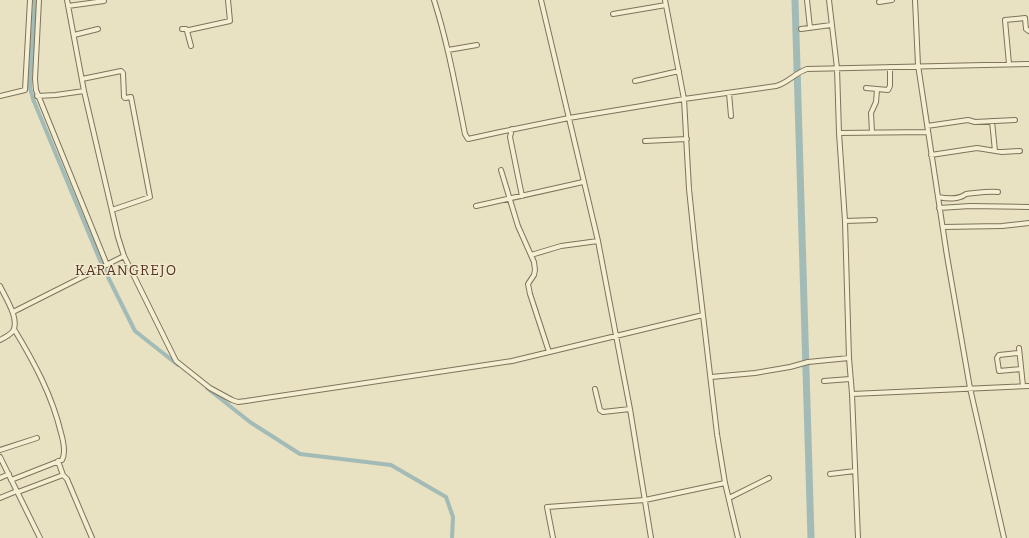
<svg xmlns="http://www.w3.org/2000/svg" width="1029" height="538" viewBox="0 0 1029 538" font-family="Bitter,serif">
  <rect width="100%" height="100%" fill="#e8e1c2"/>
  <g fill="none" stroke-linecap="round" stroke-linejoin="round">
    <path stroke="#a3bbb7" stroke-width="4" d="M35,0l-5,81v7l3,11 69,166 33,66 43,34
      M207,388l43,34 50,32 91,11 55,32 7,20 -1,21"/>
    <path stroke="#a3bbb7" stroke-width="7" d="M795,0l16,538"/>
    <defs>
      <path id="minor" d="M39,0l-4,79 1,11 71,175
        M67,0l17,91 34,146 6,19 52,105 34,27 22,12 6,2 8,-1 266,-40 191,-46
        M434,0c14,44 22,89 31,134l3,5 32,-7 69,-14 115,-19 92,-13c12,-3 19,-13 31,-17l222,-5
        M541,0l57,241 32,168 21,129
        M665,0l19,99 5,90 6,58 22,187 8,49 13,55
        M807,0l3,28
        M829,0l8,68 2,65 6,88 4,137 3,36 6,144
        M915,0l3,65 29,191 23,132 34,150
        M879,2l13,-2
        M68,6l36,-5
        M613,14l53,-9
        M182,29h4l2,2
        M801,29l30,-4
        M74,35l24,-6
        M191,46l-4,-15 2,-1 41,-9 -2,-21
        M448,50l29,-5
        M1009,64l-4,-44 20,-2 1,11 3,2
        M82,79l39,-8 2,2 1,24 1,1 6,-1 19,100 -38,13
        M635,81l44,-10
        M866,88l22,2 2,-4v-19
        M729,93l2,23
        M0,96l25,-6 5,-90
        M37,96l19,-1 28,-4
        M992,121l3,30
        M927,126l41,-6 7,2 40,-2
        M512,129l-2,8 12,59
        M872,132l-1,-19 5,-11 1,-12
        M839,133l89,-1
        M645,141l42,-2
        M931,155l46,-7 25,4 18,-1
        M501,170l17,56 16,36 1,8 -1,5 -6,9 2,10 19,58
        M938,197c10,2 20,3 28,-3 11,-1 21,-3 32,-2
        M476,206l107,-24
        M939,208l31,-2 59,1
        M845,221l30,-1
        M943,227l59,-1 27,-3
        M531,255l30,-9 37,-5
        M0,286c5,11 20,33 13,45 -3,4 -9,7 -13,9
        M13,312l111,-56
        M1019,348l4,38
        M1019,353l-20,2 -2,3 2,13 22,-2
        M711,377l44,-4 35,-6 18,-5 41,-4
        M824,381l26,-2
        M595,389l5,21 3,2 27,-3
        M852,394l177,-8
        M0,450l37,-12
        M0,457l40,81
        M58,461l5,14
        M830,474l25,-3
        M0,478l9,-4
        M11,480l51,-20c4,-7 1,-20 -1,-27 -9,-38 -27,-71 -47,-104
        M18,492l45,-17 4,4 25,59
        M0,498l17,-7
        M729,498l40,-20
        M553,538l-6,-31 98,-7 80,-17"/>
    </defs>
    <use href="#minor" stroke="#7f735b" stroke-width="6"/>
    <use href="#minor" stroke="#f4eed3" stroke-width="4"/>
  </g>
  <g text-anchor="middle" stroke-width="3" stroke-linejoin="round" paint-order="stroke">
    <g font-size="14" letter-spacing="1" fill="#583422" stroke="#f0ebd0">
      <text x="126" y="275">KARANGREJO</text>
    </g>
  </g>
</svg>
